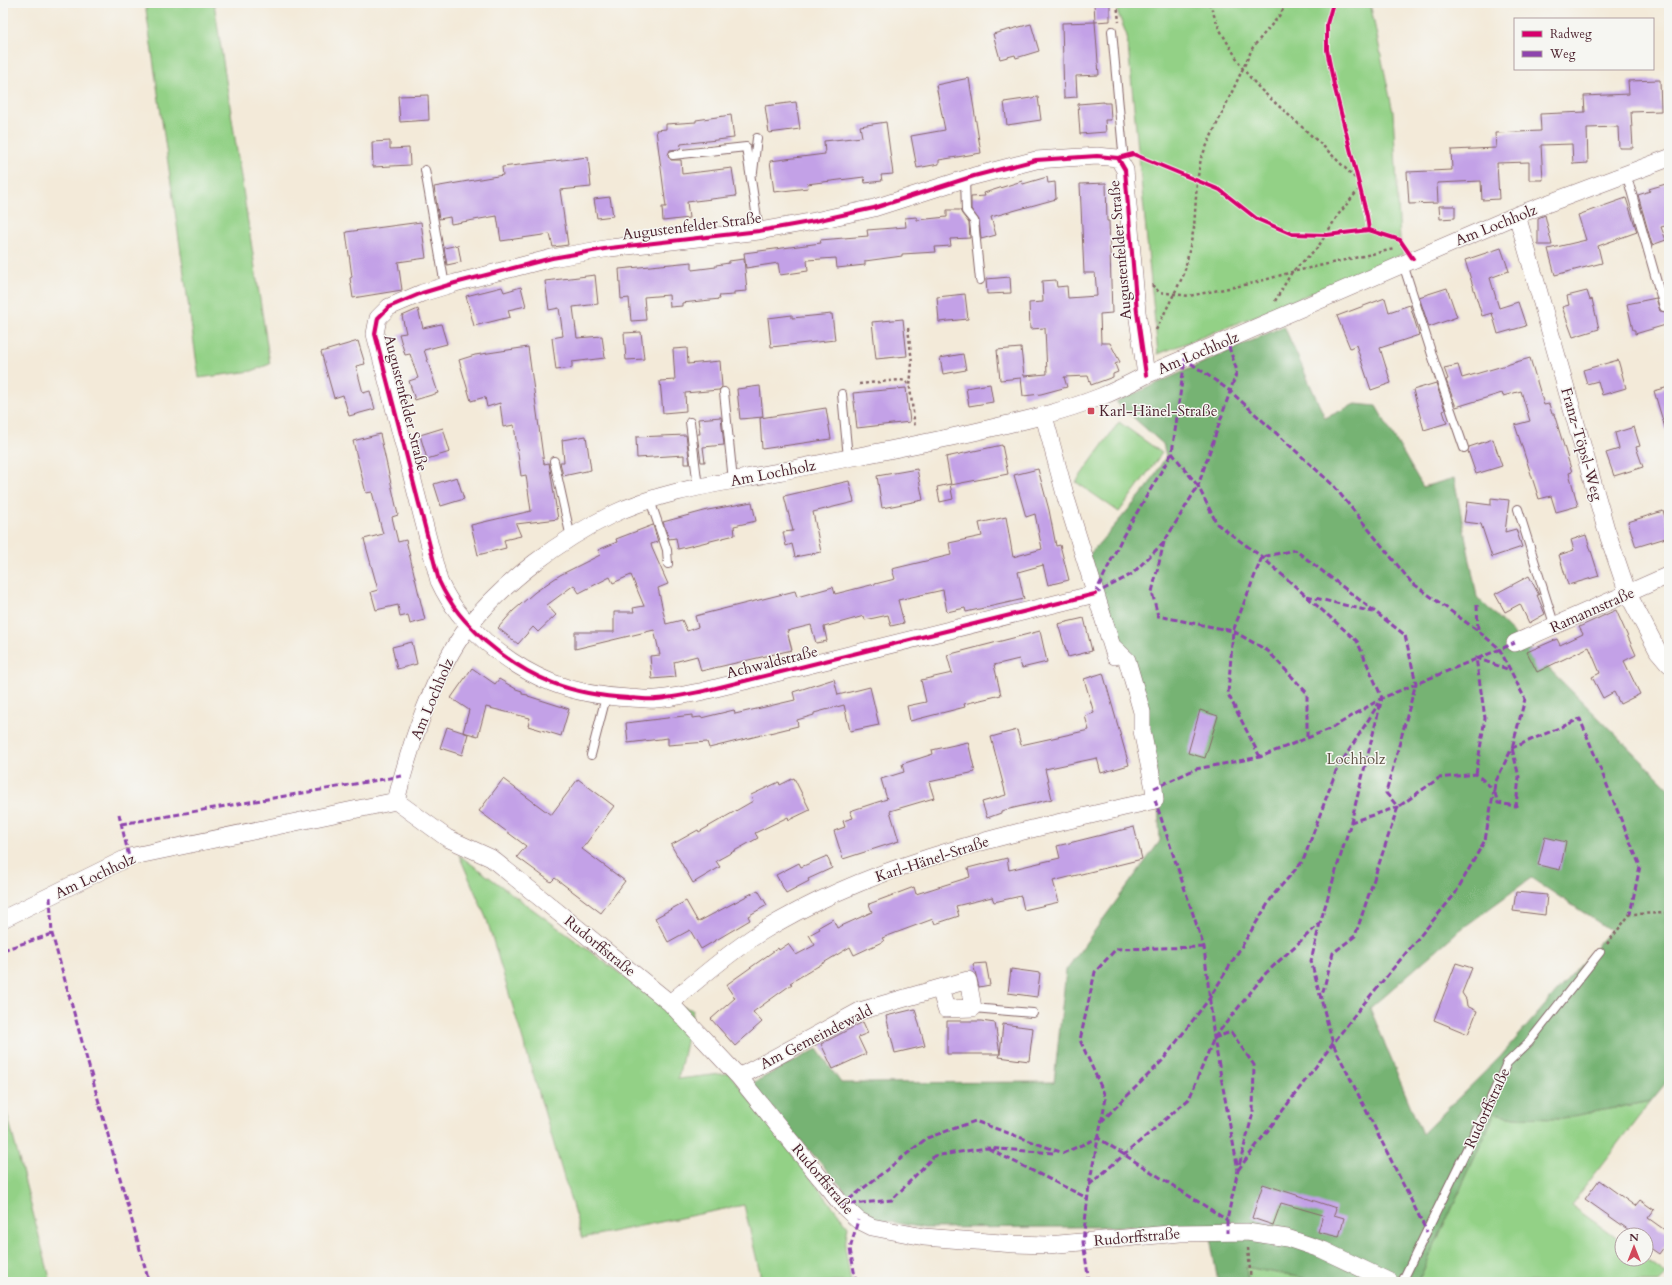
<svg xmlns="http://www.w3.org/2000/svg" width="1672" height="1285" viewBox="0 0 1672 1285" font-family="Cardo,serif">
  <rect width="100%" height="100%" fill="#f6f6f2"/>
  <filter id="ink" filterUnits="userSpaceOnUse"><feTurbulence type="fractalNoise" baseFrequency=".025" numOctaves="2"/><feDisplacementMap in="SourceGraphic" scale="8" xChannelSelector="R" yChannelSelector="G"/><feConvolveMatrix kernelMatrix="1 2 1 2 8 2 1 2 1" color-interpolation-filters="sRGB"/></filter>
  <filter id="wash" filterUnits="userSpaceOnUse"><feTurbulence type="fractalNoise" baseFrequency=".012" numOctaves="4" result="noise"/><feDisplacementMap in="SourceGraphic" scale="16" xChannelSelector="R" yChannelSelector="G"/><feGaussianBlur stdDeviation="0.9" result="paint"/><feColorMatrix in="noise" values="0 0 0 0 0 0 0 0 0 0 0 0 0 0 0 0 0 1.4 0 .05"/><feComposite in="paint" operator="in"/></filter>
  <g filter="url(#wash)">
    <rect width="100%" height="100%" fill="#f3ead9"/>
    <path fill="#93d186" stroke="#6e7858" d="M145,3h69l56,361 -18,7 -53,7z
      M1114,3h256l23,109 7,128 3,14 -127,54 -118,46 -31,-318z
      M1119,422l43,31 -43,59 -43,-30z
      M459,855l193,142 41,13 -15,69 51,-6 119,153 -3,21 6,35h-89l-18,-77 -162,33 -95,-318z
      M3,1098l48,184h-48z
      M1651,1101l-80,104 51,37v17h23l21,15 -8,8h-240l77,-169 19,4 48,1z
      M1246,1267l77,15h-75z"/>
    <path fill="#76b373" stroke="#60694f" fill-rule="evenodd" d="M1284,326l41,92 30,-14 21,2 47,81 31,-9 23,119 192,191v291l-18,22 -89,17 -48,-1 -19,-4 -77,169h-9l-32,-14 -9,14h-45l-77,-15 2,15h-30l-10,-56 -284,2 -55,-10 -118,-134 66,-35 24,34 213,-1 12,-112 94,-129 -4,-73 -67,-213 58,-67 19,-32 -3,-12 -47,-42zM1531,878l79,52 -109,126 -79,78 -52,-126 86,-75z"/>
    <g id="blocks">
      <path fill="#c3a1e7" d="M1094,3h16v18l-15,1z
        M1095,22l4,53 -23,1 1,21 -13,1 -2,-75z
        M1031,24l8,27 -23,7 -1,-3 -15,4 -7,-25z
        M969,78l12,75 -42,7v4l-22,4 -6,-32 34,-6 -9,-45z
        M1660,80l1,31 -30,1 2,36h-14l-1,-21 -31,1 1,35 -15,1 -1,-20 -31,1 2,35h-14v-18l-32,1 2,36 -17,1 -1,-19 -44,2 1,20 -29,1 -2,-32 45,-2 -1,-20 45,-2 -1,-15 46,-2 -1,-17 45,-2 -1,-16 45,-2 -1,-13z
        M428,95l1,25 -29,2 -2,-26z
        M1038,97l3,23 -34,5 -3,-23z
        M796,102l4,27 -31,4 -4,-27z
        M1104,102v1h6l1,17h-6l1,12 -26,2 -2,-30z
        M731,115l3,23 -53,6 -1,5 -10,1 -2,5 3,5h10l1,14 50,-6 4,28 -49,6 2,16 -26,3 -1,-14h4l-10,-77 10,-1v-5l30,-2v-2z
        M886,122l7,52 -12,1 1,6 -17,2 -1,-6 -57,7 1,4 -34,4 -4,-31 55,-7 -1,-13 38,-4 -2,-11z
        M390,141v8l19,-1 1,17 -37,2 -1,-25z
        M588,157l3,30 -31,3 8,55 -15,2 -3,-13 -49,7 -4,-25 -46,8 -1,-7 -11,2 -5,-32 69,-12 -1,-8z
        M1047,177l1,6 7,-1 1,17 -65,18 5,18 -15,4 -2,-19 -8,-11v-12l14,-1 -1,-3 38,-12 1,3z
        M1106,183l1,38h2l3,92 -12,1 1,29h9l10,19 -5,2 3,8 -5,2v3l-22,8 -3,-9 -24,1 3,10 -26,7 -18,2 -2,-18 -21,2 -3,-30 24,-2 3,28 23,-2 -2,-46 -15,1 -1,-26 14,-1 -1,-21 14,-1 1,7 10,-1 1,12 29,-2 -2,-23h-11l-4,-89z
        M1669,183v42l-8,2 5,13 -14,5 -14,-50 12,-4 -1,-2z
        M610,197l3,19 -16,2 -3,-19z
        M1626,198l11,34 -39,14 4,17 -47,12 -7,-26 38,-9 -8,-25z
        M1439,206h16v12l-15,1z
        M947,210h13l2,4 7,9 1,15 -20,1 1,7 -16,1 1,5 -34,2v2l-37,5v4l-28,3 -1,-10 -29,2 1,11 -28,4 -2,-12 -32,5 -2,-15 77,-10 -1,-3 48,-4 -1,-6 39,-3 -1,-9 12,-1v3l30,-3z
        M1545,215l7,30h-14v-27z
        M421,222l5,36 -28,4 4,28 -49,8 -3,-20 2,-1 -6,-45z
        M458,245l3,17 -14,3 -3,-17z
        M1501,248l8,23 -19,7 9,30 19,-6 8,24 -28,8 -6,-21 -10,3 -17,-56z
        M744,259l3,32 -13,1v3l-15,1 1,3 -38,4v3l-12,1 -1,-12 -25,2 2,23 -15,1 -2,-23 -8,1 -2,-30 73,-7v8l24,-3v-2l13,-2v-2z
        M595,275l3,29 -25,3 4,31 25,-2 3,22 -33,4v6l-16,2 -4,-32 11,-2 -2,-15 -2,-13 -10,2 -4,-29z
        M1010,277l1,16 -24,1 -1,-15z
        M502,287l2,5 17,-5 5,19 -18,4 2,7 -36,9 -8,-30z
        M1447,288l10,29 -28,10 -10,-30z
        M1587,291l3,9 2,-1 7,30 -26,8 -11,-30 7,-2 -2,-9z
        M965,294l3,25 -29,3 -2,-25z
        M1385,298l4,14 21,-7 9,30 -39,13 11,35 -20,7 -15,-45 -6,3 -13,-32z
        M1656,298l4,13 5,1 4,-3v15l-34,10v-4h-2l-6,-26z
        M418,309l5,19 18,-4 6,20 -23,6 14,43 -23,7 -6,-19 9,-3 -8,-24 -5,1 -6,-21 7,-1 -4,-17z
        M832,314l3,26 -64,7 -3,-29 24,-3v3z
        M903,319l4,37 -31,3 -4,-37z
        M641,332l3,27 -18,1 -2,-27z
        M358,341l7,23 -9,2 7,27 7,-2 5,18 -26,7 -6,-21 -9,3 -13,-46z
        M528,347l16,117 5,-1 9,56 -42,5 5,12 -17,4 2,8 -28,7 -7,-30 60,-14 -5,-36 -5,1 -7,-51 -11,2 -3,-24 -13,4 -2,-10 -14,4 -12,-41 16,-5z
        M687,348l1,16 32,-3 2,26 -3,3 -34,3 1,18 -23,2 -3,-32 15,-1 -2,-31z
        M963,354l3,16 -23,4 -3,-16z
        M1530,358l14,47 5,-1 3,10h2l18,58 -3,1 9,33 -22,6 -5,-16 -12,3 -24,-74 15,-4 -9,-30 -18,5 -1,-3 -46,14 -10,-27 2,-1 -4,-11 14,-3 4,13z
        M1618,360l8,28 -24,7 -4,-14 -11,3 -4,-14z
        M1436,383l9,27 -2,1 4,12 -23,7 -11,-40z
        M990,384l3,18 -24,4 -3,-18z
        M760,386l3,31 -23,2 -3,-30z
        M1669,387v44h-3l-12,-40z
        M906,388l4,34 -53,6 -4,-35z
        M826,408l5,31 -69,10 -2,-31z
        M721,417l3,28 -21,2 2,15h-4l-4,-28h3l-2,-15z
        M1634,427l6,19 -4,1 7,20 -29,9 -8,-23 13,-4 -4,-16z
        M443,428l7,24 -23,7 -7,-24z
        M380,434l18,81 -6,2 6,25 8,-2 19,80 -15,4 -2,-9 -8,2 -2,-12 -22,5 -5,-18 7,-2 -14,-51 19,-5 -11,-42 -6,1 -13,-52z
        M686,435l4,29h-6v-9l-47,3 -1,-21z
        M586,436l5,34 -28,6 -3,-14h4l-2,-22z
        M1493,439l9,27 -26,8 -8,-23 1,-4z
        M1002,445l6,29 -57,11 -5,-28z
        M917,469l6,31 -41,8 -5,-32z
        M1038,469l11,41 7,36 4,-1 9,35 -21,5 -5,-20 -25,7 6,27 -58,13 -1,-4 -18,4 -4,-22 -45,10 6,23 -13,3 -3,-11 -23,5 -1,-4 -40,11 3,14 -11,2 -5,-18 -24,6 5,19 -91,21 -4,-15 -23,6 2,15 -24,2 -2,-23 10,-1 -6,-25 -79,19v-17h39v-20h20l-1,-4 11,-2 -13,-31 -18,8 -3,-6 -31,16 -5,-8 -27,20 9,10 -18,17 -5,-5 -15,17 -20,-16 15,-17 22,-19 25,-17 40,-20 -2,-5 19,-8 -1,-3 37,-14 5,17 -7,2 1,4 16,36 -10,4 8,36 16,-4 5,11 11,-4 -3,-11 100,-25 2,6 36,-10 2,7 60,-15 -3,-10 59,-14 -2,-12 33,-7 -3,-13 27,-6 7,40 29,-8 -7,-35 -9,3 -12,-42z
        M457,477l7,22 -23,7 -7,-22z
        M849,481l5,21 -41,10 8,40 -26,5 -3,-13 -6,2 -3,-14 10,-1 -9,-35z
        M950,484l3,15 -13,3 -3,-15z
        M1491,498l18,2 -4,32 11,-3 6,18 -30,10 -11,-33 -17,-2 3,-20 24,3z
        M752,502l4,19 -22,5 1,9 -57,14 -2,-11 -7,1 -6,-17 45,-12z
        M1663,511l6,18v8l-33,10 -8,-25z
        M1586,535l13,41 -31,9 -9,-30 15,-5 -3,-10z
        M1529,576l10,19h-2l8,19 -16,9 -9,-19 -15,8 -10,-18z
        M1616,610l20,45 -12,6 16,33 -20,10 -6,-12 -11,6 -11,-21 8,-4 -11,-26 -52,25 -10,-20 30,-13 3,6 23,-11 -4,-7z
        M1084,618l8,33 -24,6 -10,-33z
        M1040,631l7,31 -25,6 -3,-9 -25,6 7,30 -37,9 1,3 -55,14 -3,-15 19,-4 -5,-22 31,-7 -5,-18z
        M412,642l5,22 -20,5 -5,-22z
        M472,668l23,16 4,-5 17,10 6,2v3l6,1v1l41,13 -8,27 -33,-10 2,-8 -44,-11 -8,29 -15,-4 6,-22 -18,-12z
        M1103,673l26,92 -28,8 -4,-15 -52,11 7,30 -51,12v2l-14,5 -5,-16 24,-7 -15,-58 26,-7 4,15 68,-15 -4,-14 9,-3 -10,-34z
        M834,679l4,16 32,-8 9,38 -29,6 -6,-26 -30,8v2l-17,5 1,6 -89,22 -2,-6 -39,3v-7l-40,5 -2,-20 66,-8v3l9,-1v1l33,-8 1,4 60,-14 -2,-8z
        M1200,710l18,6 -13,42 -17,-5z
        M447,727l21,7 -6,21 -22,-7z
        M968,742l7,30 -46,10 5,16 -44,13 9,30 -56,18 -9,-28 11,-4 -2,-6 10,-3 -3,-7 37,-12 -6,-20 23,-7 -2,-8 31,-10 -1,-4z
        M794,778l16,32 -21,10 -1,-3 -33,16 3,5 -42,23 4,6 -27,16 -22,-38 27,-15 1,2 54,-31 -2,-6 28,-13 1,3z
        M503,779l48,36 27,-36 36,27 -32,43 43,32 -24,32 -46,-35 -4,4 -34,-25 9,-11 -47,-35z
        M1134,827l8,32 -89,22 6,21 -35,8 -3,-14 -27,6 -2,-5 -36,9 3,10 -24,8 -2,-5 -51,19 2,3 -30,14 -4,-8 -60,36 2,1 -39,28 9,10 -27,24 -24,-27 24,-21 -9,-13 52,-37 1,2 9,-6 8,11 19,-10 -6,-10 11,-6 -1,-2 14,-8 4,9 35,-16 -3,-8 45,-17 2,7 54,-17 -2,-9 39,-10 2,12 51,-12 -3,-12z
        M1545,837l21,5 -6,28 -22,-5z
        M827,856l5,12 -24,11 1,2 -23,12 -10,-18 23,-12 2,4z
        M758,890l9,15 -19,11 2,4 -49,29 -11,-19 -22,12 -13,-24 31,-17 12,21z
        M1516,892l31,3 -2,20 -32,-4z
        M986,963l4,22 -11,2 -6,-23z
        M1456,963l16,5 -10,25 4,6 1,7 10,5 -9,23 -34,-14z
        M1011,969l29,4 -3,24 -29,-4z
        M915,1009l10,37 -30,7 -9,-37z
        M947,1021h34l14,2 5,31 3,-30 30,4 -4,33 -30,-4 1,-3h-53z
        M863,1022l5,11 -10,4 8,17 -33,15 -12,-25z
        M1599,1180l36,26 5,-6 14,10 -6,8 21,15v7l-10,14 -13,-9v-10h-10l-51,-36z
        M1263,1184l73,24 -2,7 10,3 -5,19 -21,-5 5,-17 -42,-12 -8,22 -21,-7z"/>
    </g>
  </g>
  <g filter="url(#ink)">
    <use href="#blocks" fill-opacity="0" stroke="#856668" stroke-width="1"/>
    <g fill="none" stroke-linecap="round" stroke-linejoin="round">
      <defs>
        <path id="service" d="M1112,31l12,131
          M673,155l73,-8 13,84
          M425,170l20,116
          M753,172l4,-34
          M1626,173l38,134
          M965,179l1,32 8,10 6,59
          M1403,264l32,100 29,84
          M724,392l9,89
          M842,394l6,64
          M690,422l8,65
          M554,461l17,77
          M650,500l17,50 1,14
          M1518,509l37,118
          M591,755l15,-58
          M973,1008l60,5
          M1402,1282l79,-162 26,-57 22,-21 71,-90"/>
        <path id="minor" d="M1517,215l89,314 22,65 30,57 11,13
          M1044,416l22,82 49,158
          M1095,594l-391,97c-15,3 -32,7 -48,8 -9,1 -18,-1 -27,-1 -58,-3 -100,-19 -144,-57 -20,-19 -34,-34 -46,-60l-64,-247 3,-16 11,-11 33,-14 33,-10 97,-25 58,-10 149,-17 56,-10 59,-13 100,-32 62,-16 61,-4 21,2 7,12 12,142 9,63
          M1515,643l154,-68
          M396,801c13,-53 39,-133 73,-175 36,-45 91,-86 142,-111 52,-25 111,-32 167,-43 68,-14 137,-26 205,-42 39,-9 79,-18 117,-33 15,-6 31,-14 46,-22l371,-160 152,-57
          M396,801l51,37 44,20 179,145 69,74 103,128 16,15 14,7 52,10 90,7 34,1 132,-12 67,-1 40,6 36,12 67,32
          M3,919l126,-62 267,-56
          M670,1003c29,-24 57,-49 88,-69 120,-75 261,-102 397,-134l-1,-12 -12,-57v-19l-15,-52 -15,-14
          M739,1077l121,-66 80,-23 6,21 27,-1 -5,-28 -28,8"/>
      </defs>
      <use href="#service" stroke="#856668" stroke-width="10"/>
      <use href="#minor" stroke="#856668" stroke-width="18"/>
      <path stroke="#856668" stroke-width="2.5" stroke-dasharray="3 3" stroke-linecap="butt" d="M1117,3l2,19
        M1209,3l11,27 23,39 17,20 64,58 35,35
        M1152,285l7,7 30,4 65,-13 38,-11 102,-23
        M1275,301l17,-29 26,-25 20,-32 22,-27
        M908,328l4,34 -2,25
        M1156,330l28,-56 10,-46 3,-46 4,-24 52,-111 26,-31 8,-13
        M859,384l41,-4 6,1 4,7 5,40
        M1607,944l23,-30 39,-1
        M1248,1248l3,34"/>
      <use href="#service" stroke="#fff" stroke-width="8"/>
      <use href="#minor" stroke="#fff" stroke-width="17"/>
      <path stroke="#8e44ad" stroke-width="3" stroke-dasharray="6 3" stroke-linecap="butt" d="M1164,542l-12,50 6,24 75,15 35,20 39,42v45
        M1095,594l37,-20 32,-32 34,-56 -26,-33 13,-94 45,32 103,94 78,97 67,49
        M1095,594l28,-58 49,-83
        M1307,596l66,16
        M1477,605l1,26 21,17 26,51 -13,49 7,29 -3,29 -18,-3 -4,-13 1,-7 17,-35 68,-29 60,147 -10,48
        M1260,757l-32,-63 5,-63 29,-74 33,-7 110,85 11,48 -30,110 12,14 -47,15
        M1476,774l9,-56 -9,-60 34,12
        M1154,788l42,-19 64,-12 72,-29 50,-30 133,-55
        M1155,800l49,147 10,91 24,132 -11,50v13
        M119,814l10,43
        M121,824l281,-48
        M50,897l2,37 97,348
        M1320,923l-9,38 22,83 94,188
        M3,950l49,-16
        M1214,1038l17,-6 23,33 -1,48 -14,53
        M1101,1122l61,-61 47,-62 65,-105 29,-33 33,-90 43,-68
        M989,1149l98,49
        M1238,1170l118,-157 99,-119 30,-54 9,-50 -18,-16 -37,4 -41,29 -43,129 -22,17 -12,46
        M1089,1185l100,-86 25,-61 52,-65 54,-50 31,-101 31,-124 -25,-57 -95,-84 -45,-33 -19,-38 39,-115 -10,-30
        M842,1205l85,-67 48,-17 88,32 35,-15 129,82
        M842,1205l50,-5 42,-44 52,-8 68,5
        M856,1282l-6,-33 8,-29
        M1089,1282l-6,-40 6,-57 17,-87 -26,-58 15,-68 21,-23 88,-2"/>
      <defs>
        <path id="cycleway" d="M1333,3l-6,21v26l7,35 33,131 2,14
          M1118,158l15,-4 87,36 37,29 35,15 35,1 42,-5 31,10 13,19
          M1095,594l-391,97c-15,3 -32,7 -48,8 -9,1 -18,-1 -27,-1 -58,-3 -100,-19 -144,-57 -20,-19 -34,-34 -46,-60l-64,-247 3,-16 11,-11 33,-14 33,-10 97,-25 58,-10 149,-17 56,-10 59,-13 100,-32 62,-16 61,-4 21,2 7,12 12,142 9,63"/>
      </defs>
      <use href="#cycleway" stroke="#f6f6f2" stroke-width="6"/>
      <use href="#cycleway" stroke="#d6006c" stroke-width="4"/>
    </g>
  </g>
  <rect fill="#d1495b" stroke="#f6f6f2" stroke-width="1.5" x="1087" y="407" width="8" height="8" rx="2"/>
  <g text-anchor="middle" stroke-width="3" stroke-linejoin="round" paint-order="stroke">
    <g font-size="15" fill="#4a1f2b" stroke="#f6f6f2">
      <text transform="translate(1496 225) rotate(-22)" y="5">Am Lochholz</text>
      <text transform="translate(692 226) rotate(-7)" y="5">Augustenfelder Straße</text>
      <text transform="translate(1120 250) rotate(-95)" y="5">Augustenfelder Straße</text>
      <text transform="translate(1198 353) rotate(-23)" y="5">Am Lochholz</text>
      <text transform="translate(406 403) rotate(76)" y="5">Augustenfelder Straße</text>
      <text transform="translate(1582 444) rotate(74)" y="5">Franz-Töpsl-Weg</text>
      <text transform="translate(773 473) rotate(-11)" y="5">Am Lochholz</text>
      <text transform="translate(1592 610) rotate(-24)" y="5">Ramannstraße</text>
      <text transform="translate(772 662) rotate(-14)" y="5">Achwaldstraße</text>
      <text transform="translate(432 699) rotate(-67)" y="5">Am Lochholz</text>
      <text transform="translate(932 859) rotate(-18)" y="5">Karl-Hänel-Straße</text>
      <text transform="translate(95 876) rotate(-25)" y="5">Am Lochholz</text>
      <text transform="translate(600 946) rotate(39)" y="5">Rudorffstraße</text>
      <text transform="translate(816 1037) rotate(-27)" y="5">Am Gemeindewald</text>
      <text transform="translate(1487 1108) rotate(-65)" y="5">Rudorffstraße</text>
      <text transform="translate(823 1179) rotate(50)" y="5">Rudorffstraße</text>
      <text transform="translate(1137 1237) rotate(-5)" y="5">Rudorffstraße</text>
    </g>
    <g font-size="15" fill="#4a1f2b" stroke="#f6f6f2" text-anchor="start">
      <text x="1099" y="416">Karl-Hänel-Straße</text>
    </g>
    <g font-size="15" fill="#605446" stroke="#f6f6f2">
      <text x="1356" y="764">Lochholz</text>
    </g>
  </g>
  <rect width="1672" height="1285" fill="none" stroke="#f6f6f2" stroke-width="16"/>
  <rect x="1514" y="18" width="140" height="52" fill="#f6f6f2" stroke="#b1a0a2"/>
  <rect x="1522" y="31" width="20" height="6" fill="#d6006c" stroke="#b1a0a2"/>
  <text x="1550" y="38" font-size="12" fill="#4a1f2b">Radweg</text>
  <rect x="1522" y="51" width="20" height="6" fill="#8e44ad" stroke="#b1a0a2"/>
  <text x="1550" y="58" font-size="12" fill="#4a1f2b">Weg</text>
  <g transform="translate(1634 1247)"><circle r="19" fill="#f6f6f2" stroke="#b1a0a2"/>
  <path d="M0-3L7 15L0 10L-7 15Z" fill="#d1495b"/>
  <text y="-6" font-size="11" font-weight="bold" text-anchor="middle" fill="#4a1f2b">N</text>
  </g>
</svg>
